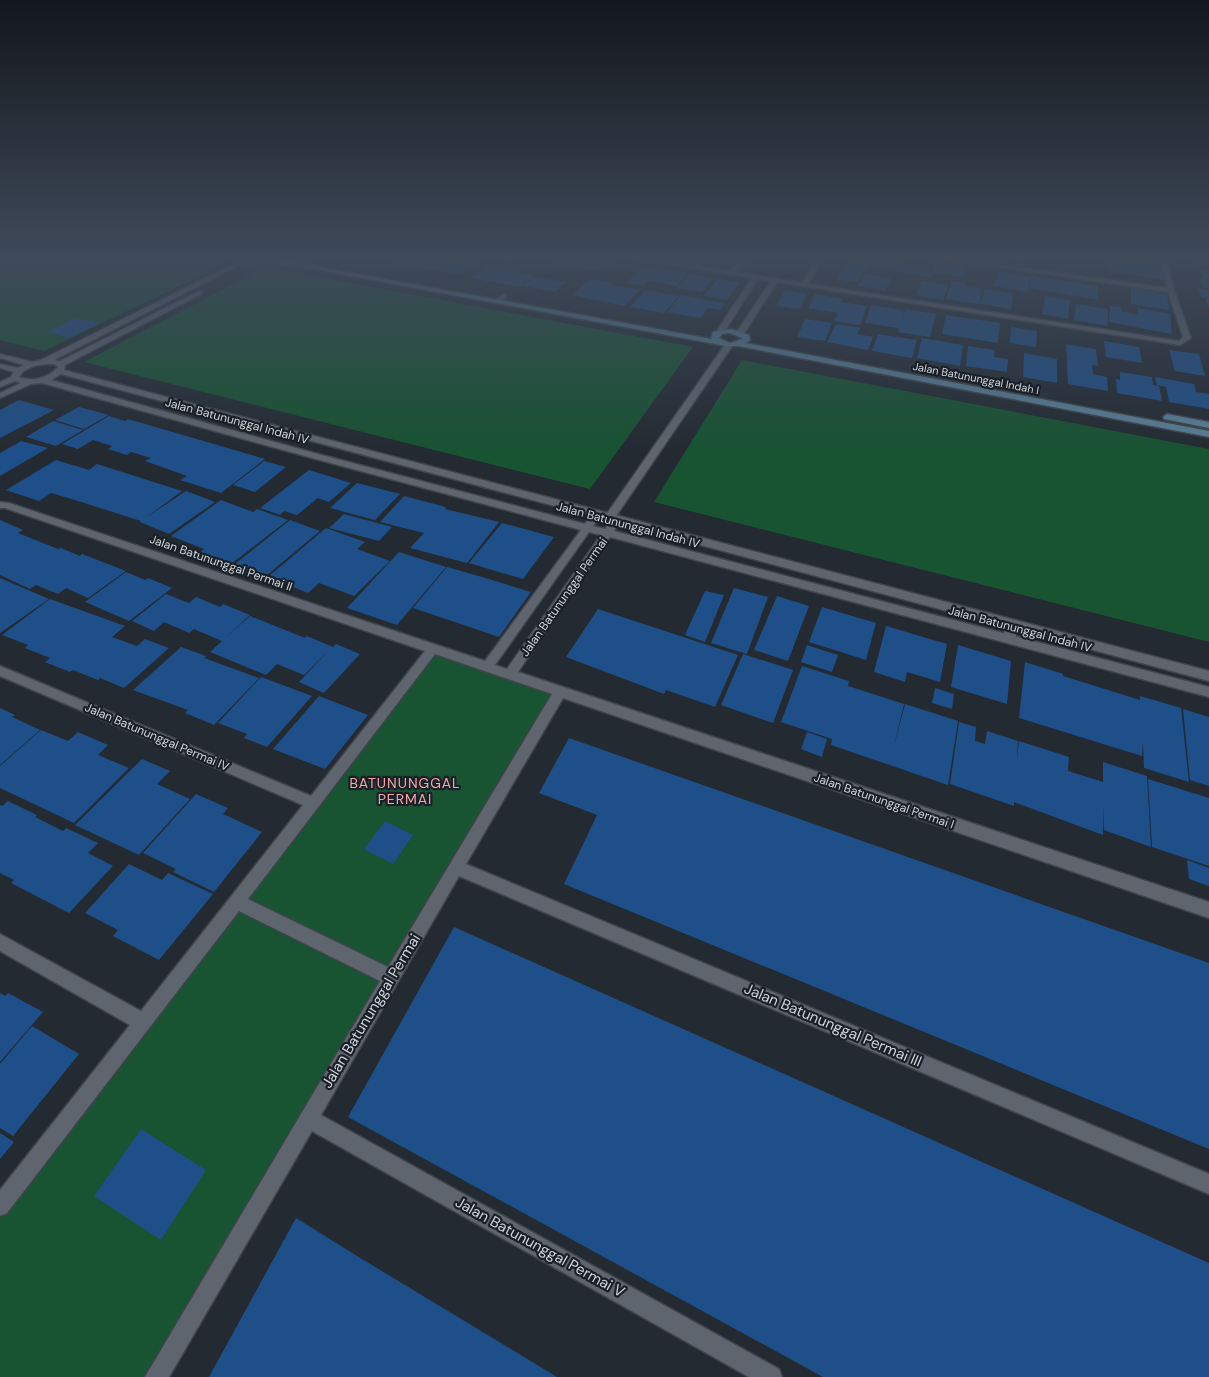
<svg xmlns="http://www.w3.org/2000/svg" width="1209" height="1377" viewBox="0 0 1209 1377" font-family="'DM Sans',sans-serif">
  <rect width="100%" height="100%" fill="#232a32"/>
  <path fill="#185332" d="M0,259h228l5,1 -189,91 -44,-11z
    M265,267l428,80 -103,142 -506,-127z
    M742,360l467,89v193l-555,-140z
    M435,652l122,41 -412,684h-145v-159z"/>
  <path fill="#1e4f89" d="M402,259h38l17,3 5,-3 16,1 -19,14 -65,-10z
    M559,259h26l-10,9 -22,-4z
    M589,259h7l18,3 -11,10 -24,-4z
    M690,259h38l-5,7 -26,-4z
    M842,259h19l-1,2 9,1 -11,21 -21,-4 9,-16v-2z
    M872,259h27l-5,9 -25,-4z
    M1107,259l28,3 1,10v-9l26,3 2,14 -57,-10z
    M1133,259h25v6l-25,-4z
    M1197,259h12v9l-9,-1z
    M936,262l30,4 -2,11 -31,-4z
    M492,263l17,3 -5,3 31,6 -15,12 -49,-9z
    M899,263l21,3 -2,4 14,2 -1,5 -35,-5z
    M642,267l16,3 -2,2 3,1 3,-4 26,4 -11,13 -30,-5 -4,5 -17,-3z
    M1199,268l10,2v18h-5l-4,-10h3z
    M998,271l33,6 -3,15 -34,-6z
    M689,274l24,4 -11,14 -25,-4z
    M865,274l26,4 -6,13 -27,-5z
    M1032,276l66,10v14l-68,-12z
    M534,277l32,5 -10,10 -33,-6z
    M590,279l20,3 -1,2 31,6 -16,16 -52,-11z
    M718,279l22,3 -13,18 -23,-4z
    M922,281l27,4 -6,15 -27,-5z
    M952,281l14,2 -1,3 17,3 -3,15 -33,-5z
    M1131,288l36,6 2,16 -38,-6z
    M1198,288l11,2v18l-4,-10 -4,-1z
    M985,289l29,5 -3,15 -31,-5z
    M646,290l33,6 -15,17 -34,-6z
    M785,290l22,4 -8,15 -23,-3z
    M815,294l28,5 -5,13 4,-10 25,4 -7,19 -26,-4 4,-8 -30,-5z
    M681,295l44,8 -5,7 -12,-2 -8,10 -33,-6z
    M1045,296l25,4 -2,19 -26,-5z
    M1076,304l32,5v17l-34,-6z
    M871,305l33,5 -3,12 4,-13 31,5 -6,23 -32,-5 1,-4 -34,-5z
    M1110,306l11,1v4l17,4v-7l32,6 2,20 -63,-12z
    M946,315l54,8 -2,20 -56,-9z
    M76,318l23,5 -29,15 -24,-6z
    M805,319l27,4 -7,18 -28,-4z
    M836,324l24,4 -3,6 16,3 -5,13 -41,-8z
    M1011,327l26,4 -1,16 -26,-4z
    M878,334l39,6 -5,18 -40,-7z
    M922,338l41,7 -3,21 -43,-8z
    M1104,341l35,6 3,16 -36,-6z
    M1066,344l30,5 2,17 -15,-2 9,1 1,9 14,3 1,14 -40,-7z
    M968,346l27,4 -1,7 14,2 -1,13 -41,-6z
    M1169,350l30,4 6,22 -30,-5z
    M1024,353l33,6v24l-34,-6z
    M1120,372l32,5 1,8 6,1 3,15 -45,-8 -1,-14 4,1z
    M1155,377l39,7 2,8 13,2v15l-40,-7 -3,-15 -9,-2z
    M19,400l35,10 -54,28v-28z
    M79,407l30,8 -25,14 -29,-9z
    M109,416l16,5 3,-2 137,40 -44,34 -41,-13 7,-4 -42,-15 6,-3 -20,-6 -4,3 -19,-6 4,-3 -19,-6 -15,9 -16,-5z
    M53,421l30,9 -27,16 -30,-9z
    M21,441l27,7 -48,28v-23z
    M56,460l33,10 8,-6 85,27 -35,26 39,-26 29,11 -46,32 -29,-12 1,-1 -63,-20 -27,-8 -12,8 -33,-11z
    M264,461l22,6 -31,25 -22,-7z
    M309,470l42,13 -22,19 -11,-4 -21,17 -13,-4 -4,4 -20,-7z
    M357,483l43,11 -25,26 -45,-12z
    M404,496l42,11 -1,2 54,13 -32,41 -57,-15 14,-15 -44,-11z
    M221,500l32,12 4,-3 31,11 -61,47 -30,-12 7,-6 -33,-13z
    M344,514l48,13 -13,14 -50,-13z
    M0,520l23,10 -5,3 40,16 3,-1 19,8 2,-2 44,17 -38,27 -22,-10 -8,6 -22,-9 -6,4 -30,-14z
    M290,520l30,11 -59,49 -31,-12z
    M502,523l52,14 -31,42 -54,-16z
    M326,528l39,14 -8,7 33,12 -36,35 -35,-13 -11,10 -40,-16z
    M399,552l47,15 -49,58 -50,-17z
    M447,567l35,10 49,15 -32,45 -86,-29z
    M126,572l19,8 3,-2 24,10 -43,33 -44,-19z
    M0,578l49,21 -49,34z
    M734,588l34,9 -21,57 -36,-11z
    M705,591l19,4 -19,47 -20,-7z
    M166,594l23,9 7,-6 24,10 3,-3 27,11 -25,23 25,-22 55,22 2,-2 26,11 3,-3 24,10 -36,39 -25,-11 30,-32 -25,25 -27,-11 -11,11 -56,-23 12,-11 -28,-12 -5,4 -25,-11 -10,9 -22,-10z
    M777,596l32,10 -21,55 -34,-11z
    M50,599l75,27 -13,11 25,9 8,-7 24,9 -45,40 -24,-10 -2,2 -25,-10 -3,2 -25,-10 5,-4 -25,-10 3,-3 -26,-10z
    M822,607l54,16 -10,37 -57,-18z
    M598,609l140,46 -23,52 -49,-17 -2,4 -98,-37z
    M886,626l61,18 -7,38 -33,-10 -2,10 -31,-10z
    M807,645l31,10 -6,17 -31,-10z
    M958,645l53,16 -4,43 -56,-17z
    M181,647l25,9 -2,2 55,20 -45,47 -29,-12 3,-3 -55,-20z
    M743,654l50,16 -20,53 -52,-18z
    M1025,662l38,12v2l77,24v-4l41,12 8,74 -45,-14 -1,-26 -1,14 -123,-38z
    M802,666l47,15 -1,5 56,18 -11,46 12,-46 53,17 -10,64 -117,-40 1,-6 -51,-17z
    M261,677l51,19 -45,51 -23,-9 3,-4 -29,-11z
    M935,688l19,6 -2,15 -20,-6z
    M319,696l49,19 -43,54 -52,-20z
    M0,708l15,7 -3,2 28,13 -40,35z
    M1183,709l26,8v69l-19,-6z
    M959,722l17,5 -1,14 10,3 2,-13 31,10 -1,18 2,-18 50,16 -1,14 35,11v-20l44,14 4,71 -47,-17v-26l-1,31 -89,-33v4l-64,-22z
    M41,730l27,11 10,-9 30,13 -10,10 31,13 -55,55 -74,-35v-22z
    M807,732l20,7 -5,18 -21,-8z
    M569,738l640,225v186l-645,-265 33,-69 -58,-22z
    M142,759l28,12 -13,13 33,15 -51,56 -64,-30z
    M1148,779l61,19v68l-57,-19z
    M196,794l32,14 -5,6 39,18 -48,60 -41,-20 3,-3 -33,-16z
    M8,801l29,14 -2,2 28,14 3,-3 32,15 -10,10 25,13 -44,47 -58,-30 3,-3 -14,-7v-68l2,1z
    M385,821l28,14 -20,29 -29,-15z
    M1187,860l22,8v18l-20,-7z
    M129,864l33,16 6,-7 45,21 -54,66 -46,-24 5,-6 -33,-17z
    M454,927l755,336v114h-386l-475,-260z
    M0,993l5,3 3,-3 35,19 -43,50z
    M32,1026l47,28 -66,82 -13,-8v-64z
    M141,1129l65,41 -45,70 -67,-44z
    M0,1133l14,9 -14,17z
    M296,1218l66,41 195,118h-348z"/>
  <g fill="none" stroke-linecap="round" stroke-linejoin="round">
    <defs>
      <path id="lane" d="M504,294l2,1v2l-7,5h-4v-2z
        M726,343l7,2 -119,174h-8v-4z
        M1010,619l6,4v17l-6,4 -6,-4v-17z"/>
      <path id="street" d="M244,259h7l-197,101 6,1 139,-70h4v2l-138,72 -1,5 1145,301v10l-1148,-307 -10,6 267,74 267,70 3,-5h8l1,2 -4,5 12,3 3,-4h8l1,2 -3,4 595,156v10l-599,-160 -92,135 691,230v16l-646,-220 -97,166 743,310v20l-750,-318 -138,239 458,254 3,8h-33l-437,-246 -143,246h-24l235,-396 -141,-70 -232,302 -7,3v-26l130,-165 -130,-74v-17l141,77 162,-206 -303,-129v-10l311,130 114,-145 -420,-143h-5v-6l9,1 476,158 96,-131 -269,-72 -270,-75 -11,1 -31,14v-5l21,-10 -6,-2 -15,6v-5l11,-5 3,-5 -14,-4v-4l18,4 6,-3 -24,-7v-4l32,8 9,-2zM54,364l4,3c-9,11 -25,15 -39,10 7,-12 23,-13 35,-13zM589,532l12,3 -94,134 -12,-4zM435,654l117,40 -164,273 -140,-68z
        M639,259h14l77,12 11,-12h6l-11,13 66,11 15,-24h6l-15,25 371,57 4,-4 -15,-45 -222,-33h15l206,29 -6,-29h6l7,31 17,48 -11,7 -403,-63 -34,53h-6l-1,-2 35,-52 -13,-2 -34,53 -4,2 -4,-2 36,-54z"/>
      <path id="secondary" d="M248,259h29l434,80 2,-7 18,-3 18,6 1,5 -4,3 463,88v6l-471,-91h-12l-456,-85 -9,2zM730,333l12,5v1l-12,4 -11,-5 3,-4z
        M1167,414l42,8v6l-45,-9 -1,-2z"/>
    </defs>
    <use href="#lane" stroke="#40444b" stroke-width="3"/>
    <use href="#street" stroke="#40444b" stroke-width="3"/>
    <use href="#secondary" stroke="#40444b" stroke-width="3"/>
    <use href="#lane" fill="#5e656e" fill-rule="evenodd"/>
    <use href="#street" fill="#5e656e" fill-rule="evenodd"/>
    <use href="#secondary" fill="#587f95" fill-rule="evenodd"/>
  </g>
  <linearGradient id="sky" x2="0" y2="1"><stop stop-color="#13171c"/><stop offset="0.57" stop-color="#3f4a5a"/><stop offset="1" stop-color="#3f4a5a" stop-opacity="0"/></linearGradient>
  <rect width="1209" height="452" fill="url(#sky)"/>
  <g text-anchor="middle" stroke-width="4.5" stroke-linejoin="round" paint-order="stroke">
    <g font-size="11" fill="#d0d4d9" stroke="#1a2028">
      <text transform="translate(976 378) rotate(11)" y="4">Jalan Batununggal Indah I</text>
    </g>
    <g font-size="12" fill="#d0d4d9" stroke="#1a2028">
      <text transform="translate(237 421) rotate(15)" y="4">Jalan Batununggal Indah IV</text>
      <text transform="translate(628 525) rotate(15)" y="4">Jalan Batununggal Indah IV</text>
      <text transform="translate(221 563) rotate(19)" y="4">Jalan Batununggal Permai II</text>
      <text transform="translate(564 597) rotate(-55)" y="4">Jalan Batununggal Permai</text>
      <text transform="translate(1020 629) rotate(15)" y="4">Jalan Batununggal Indah IV</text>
      <text transform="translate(157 737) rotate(23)" y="4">Jalan Batununggal Permai IV</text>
      <text transform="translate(884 801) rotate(19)" y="4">Jalan Batununggal Permai I</text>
    </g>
    <g font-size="14" letter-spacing="1" fill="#faa6a4" stroke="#1a2028">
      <text x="405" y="788">BATUNUNGGAL<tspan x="405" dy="16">PERMAI</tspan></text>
    </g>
    <g font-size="15" fill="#d0d4d9" stroke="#1a2028">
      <text transform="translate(371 1011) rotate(-59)" y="5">Jalan Batununggal Permai</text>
      <text transform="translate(833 1025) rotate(23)" y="5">Jalan Batununggal Permai III</text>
      <text transform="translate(540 1247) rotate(29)" y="5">Jalan Batununggal Permai V</text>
    </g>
  </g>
</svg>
